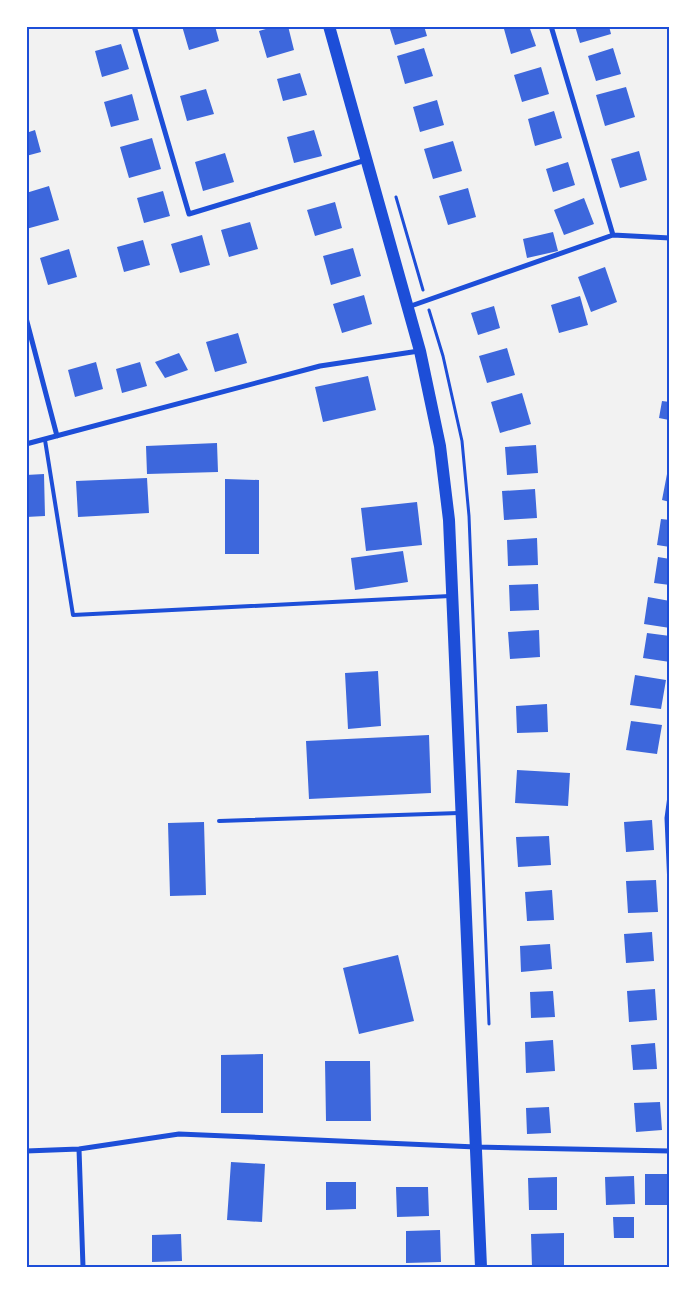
<svg xmlns="http://www.w3.org/2000/svg" width="696" height="1293" viewBox="0 0 696 1293" font-family="Roboto,sans-serif">
  <rect width="100%" height="100%" fill="#f2f2f2"/>
  <path fill="#3d67dc" d="M182,26h33l4,15 -30,9z
    M276,26h12l6,24 -27,8 -8,-27z
    M389,26h35l3,10 -32,9z
    M513,26h16l7,20 -25,8 -7,-25z
    M575,26h34l2,8 -31,9z
    M121,44l8,25 -27,8 -7,-26z
    M424,48l9,28 -28,8 -8,-28z
    M613,48l8,26 -25,7 -8,-25z
    M541,67l8,27 -27,8 -8,-27z
    M300,73l7,22 -24,6 -6,-22z
    M626,87l9,30 -30,9 -9,-31z
    M206,89l8,25 -27,7 -7,-25z
    M132,94l7,26 -28,7 -7,-25z
    M437,100l7,25 -24,7 -7,-25z
    M554,111l8,27 -27,8 -7,-27z
    M35,130l6,22 -15,4v-23z
    M314,130l8,26 -28,7 -7,-26z
    M152,138l9,31 -32,9 -9,-31z
    M453,141l9,30 -29,8 -9,-30z
    M639,151l8,29 -27,8 -9,-29z
    M225,153l9,29 -31,9 -8,-29z
    M568,162l7,23 -22,7 -7,-23z
    M49,186l10,34 -33,9v-36z
    M468,188l8,29 -28,8 -9,-29z
    M163,191l7,25 -26,7 -7,-25z
    M584,198l10,26 -30,11 -10,-25z
    M335,202l7,26 -27,8 -8,-26z
    M250,222l8,27 -29,8 -8,-27z
    M553,232l5,19 -31,7 -4,-19z
    M202,235l8,30 -30,8 -9,-29z
    M143,240l7,25 -26,7 -7,-25z
    M353,248l8,28 -30,9 -8,-29z
    M69,249l8,28 -29,8 -8,-27z
    M605,267l12,35 -26,10 -13,-35z
    M364,295l8,29 -30,9 -9,-29z
    M580,296l8,29 -29,8 -8,-28z
    M494,306l6,22 -22,7 -7,-22z
    M238,333l9,30 -32,9 -9,-30z
    M507,348l8,27 -28,8 -8,-27z
    M179,353l9,17 -23,8 -10,-16z
    M96,362l7,27 -28,8 -7,-27z
    M140,362l7,24 -25,7 -6,-24z
    M368,376l8,34 -53,12 -8,-35z
    M522,393l9,31 -31,9 -9,-31z
    M662,401l8,1 -1,18 -10,-2z
    M217,443l1,29 -71,2 -1,-28z
    M536,445l2,28 -31,2 -2,-28z
    M44,474l1,42 -19,1v-42z
    M667,474h3v28l-8,-2z
    M147,478l2,35 -71,4 -2,-36z
    M225,479l34,1v74h-34z
    M535,489l2,29 -33,2 -2,-29z
    M417,502l5,43 -56,6 -5,-43z
    M661,519l9,1v27l-13,-2z
    M537,538l1,27 -30,1 -1,-26z
    M403,551l5,31 -53,8 -4,-32z
    M658,557l12,2v26l-16,-2z
    M538,584l1,26 -29,1 -1,-26z
    M648,597l22,4v27l-26,-4z
    M539,630l1,27 -30,2 -2,-27z
    M647,633l23,3v26l-27,-4z
    M378,671l3,55 -33,3 -3,-56z
    M635,675l31,5 -5,29 -31,-4z
    M547,704l1,28 -31,1 -1,-27z
    M631,721l31,4 -5,29 -31,-4z
    M429,735l2,58 -122,6 -3,-58z
    M517,770l53,3 -2,33 -53,-3z
    M652,820l2,30 -28,2 -2,-30z
    M204,822l2,73 -36,1 -2,-73z
    M549,836l2,29 -33,2 -2,-30z
    M656,880l2,32 -30,1 -2,-32z
    M552,890l2,30 -27,1 -2,-29z
    M652,932l2,29 -28,2 -2,-29z
    M550,944l2,25 -31,3 -1,-26z
    M398,955l16,66 -55,13 -16,-66z
    M655,989l2,31 -28,2 -2,-31z
    M553,991l2,26 -24,1 -1,-26z
    M553,1040l2,31 -29,2 -1,-31z
    M655,1043l2,26 -24,1 -2,-25z
    M263,1054v59h-42v-58z
    M325,1061h45l1,60h-45z
    M660,1102l2,28 -26,2 -2,-29z
    M549,1107l2,26 -24,1 -1,-26z
    M231,1162l34,2 -3,58 -35,-2z
    M645,1174h25v31h-25z
    M634,1176l1,28 -29,1 -1,-28z
    M557,1177v33h-28l-1,-32z
    M326,1182h30v27l-30,1z
    M396,1187h32l1,29 -32,1z
    M613,1217h21v21h-20z
    M440,1230l1,32 -35,1v-32z
    M564,1233v34h-32l-1,-33z
    M181,1234l1,27 -30,1v-27z"/>
  <g fill="none" stroke-linecap="round" stroke-linejoin="round">
    <path stroke="#1d4ed8" stroke-width="3" d="M396,197l27,93
      M429,310l14,46 19,85 7,75 20,508"/>
    <path stroke="#1d4ed8" stroke-width="4" d="M45,440l28,175 377,-19
      M219,821l240,-8"/>
    <path stroke="#1d4ed8" stroke-width="5" d="M134,26l55,188 177,-54
      M551,26l62,209
      M408,307l205,-72 57,3
      M26,318l31,118
      M26,444l294,-78 99,-15
      M670,796l-3,22 3,68
      M79,1149l4,118
      M26,1151l53,-2 100,-15 297,13 194,4"/>
    <path stroke="#1d4ed8" stroke-width="12" d="M329,26l91,325 20,95 9,74 32,747"/>
  </g>
  <rect width="696" height="1293" fill="none" stroke="#ffffff" stroke-width="55"/>
  <rect x="28" y="28" width="640" height="1238" fill="none" stroke="#1d4ed8" stroke-width="2"/>
</svg>
